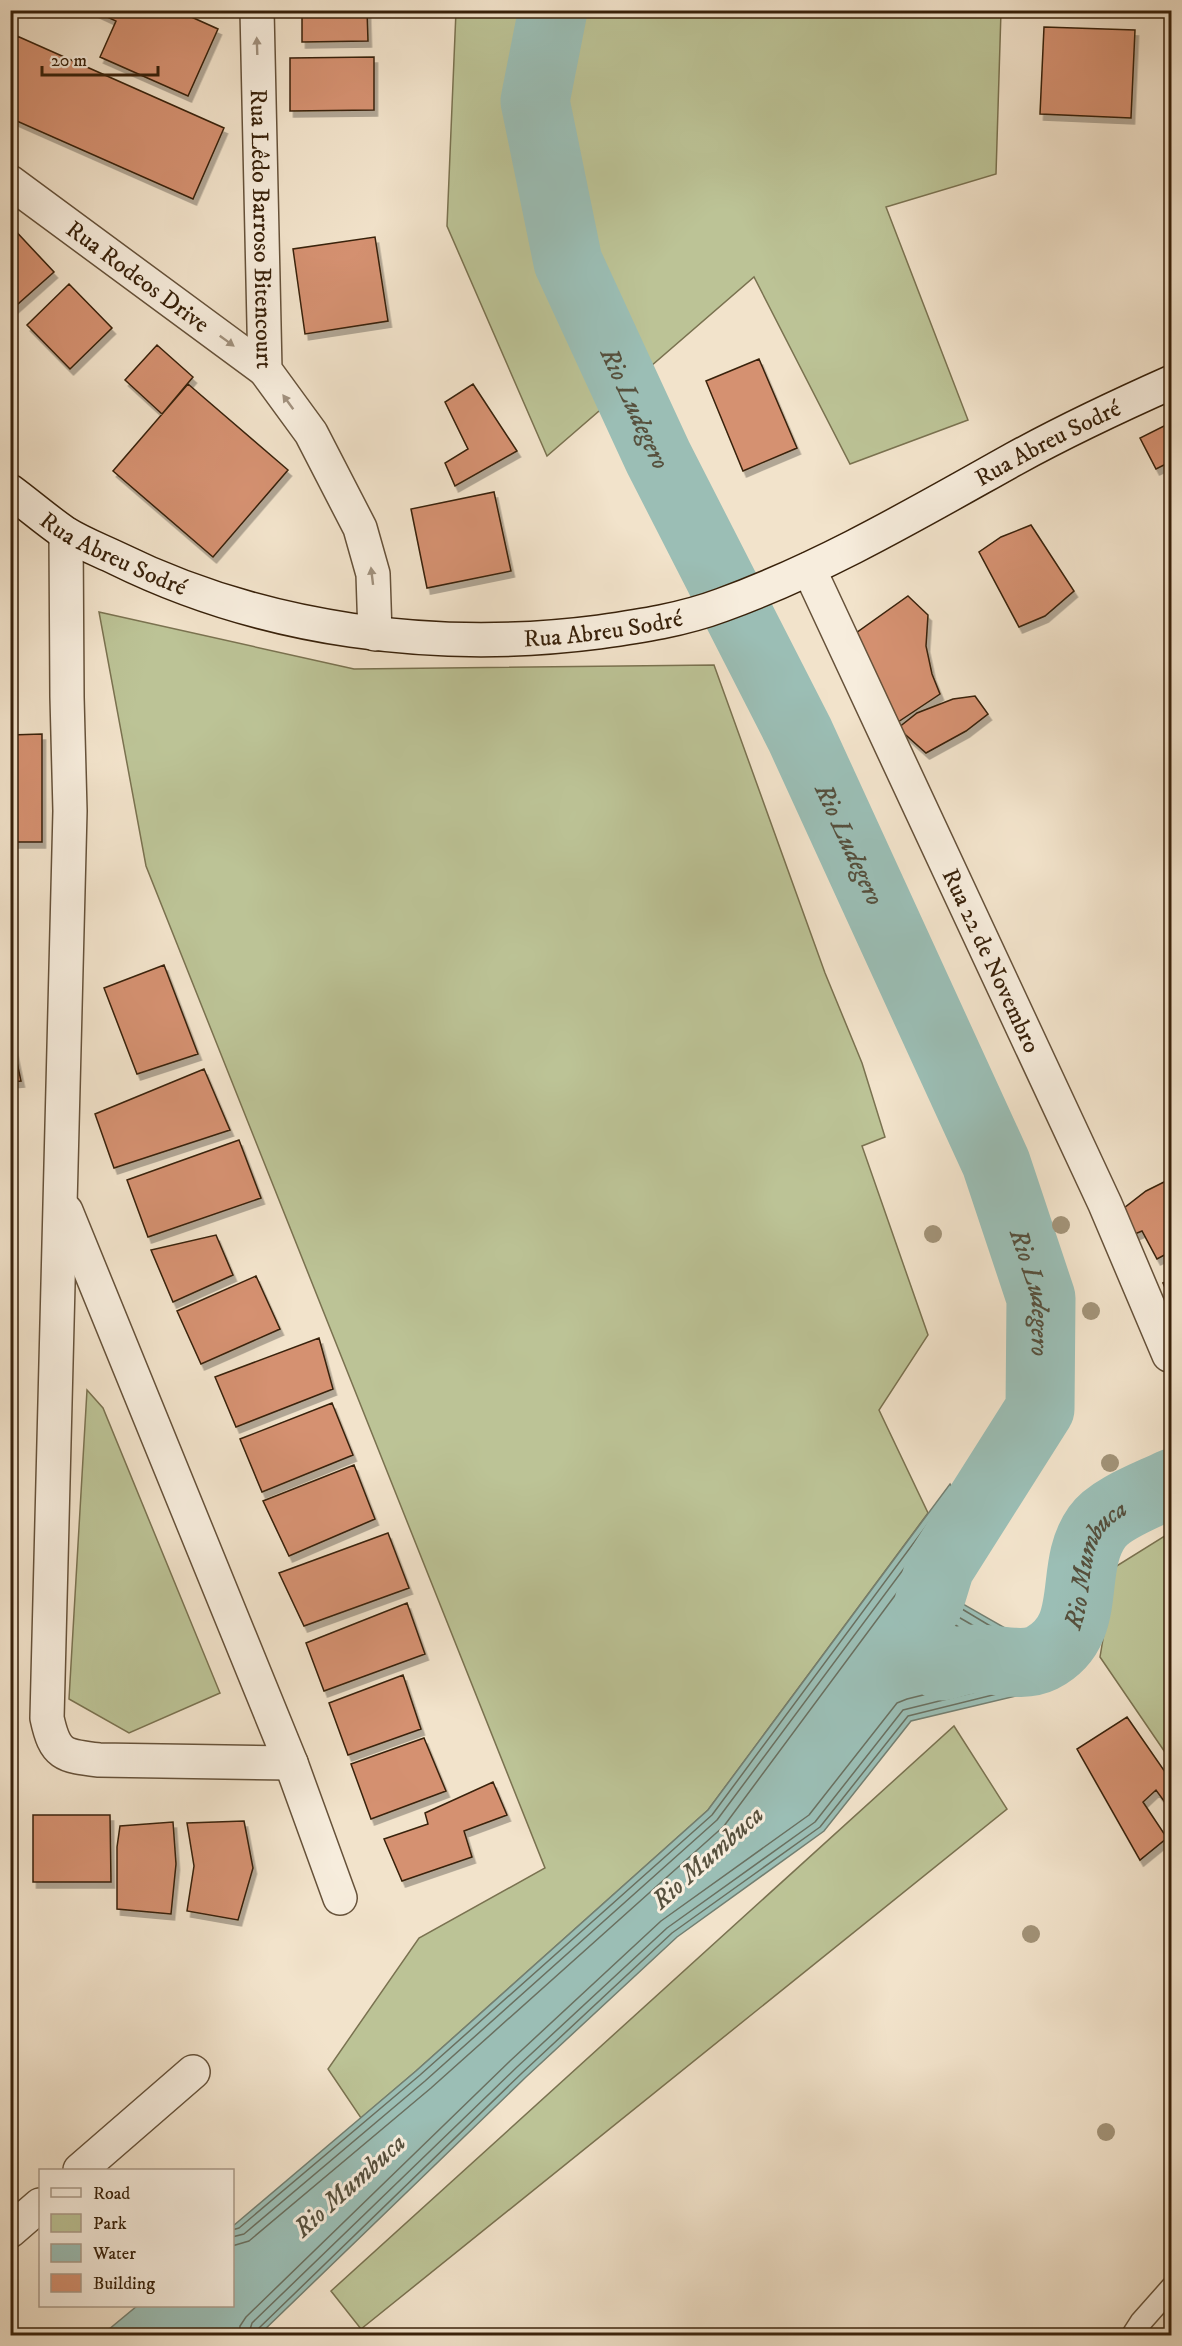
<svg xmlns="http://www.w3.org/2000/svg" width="1182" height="2346" viewBox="0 0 1182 2346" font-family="'IM FELL DW Pica',serif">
  <defs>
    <filter id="shadow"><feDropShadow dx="3.5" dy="6" stdDeviation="0" flood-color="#0004"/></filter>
  </defs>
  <rect width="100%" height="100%" fill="#f2e3cb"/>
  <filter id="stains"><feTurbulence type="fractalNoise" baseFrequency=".00333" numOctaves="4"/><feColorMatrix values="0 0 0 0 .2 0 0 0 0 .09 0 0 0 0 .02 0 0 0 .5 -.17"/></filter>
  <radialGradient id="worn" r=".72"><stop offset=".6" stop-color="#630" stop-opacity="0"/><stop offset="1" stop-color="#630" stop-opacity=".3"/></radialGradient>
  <path fill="#bcc396" stroke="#7a7250" stroke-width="1.5" d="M456,11h545l-5,163 -110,33 82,213 -118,44 -96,-187 -207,179 -100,-230z
    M99,612l255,57 360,-4 111,308 37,90 23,74 -23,9 66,189 -49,75 49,103 -220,297 -292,261 -55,47 -33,-49 91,-131 126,-70 -399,-1002z
    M87,1390l16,18 117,285 -91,40 -60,-34z
    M1171,1532v229l-71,-104 15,-90z
    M954,1726l53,83 -646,520 -30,-38z"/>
  <path fill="#9bbeb5" stroke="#737f71" stroke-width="1.5" d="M950,1484l29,50 -18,69 60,34 37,49 -147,35 -87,110 -147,106 -151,140 -267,258h-157l35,-29h95l1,-80 183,-155 292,-261z"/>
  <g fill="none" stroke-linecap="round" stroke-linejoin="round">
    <path stroke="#6a7060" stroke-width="1.5" d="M232,2230l7,-2 181,-153 292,-260 235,-317h4l22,37 -17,65 1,6 60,36 28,37v3l-137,34 -88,111 -148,106 -150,140 -264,256 -3,7
      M232,2237l12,-3 181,-153 292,-261 229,-308h5l14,24 -17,63 1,9 6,7 57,33 20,26v4l-129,32 -88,112 -148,106 -150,139 -265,256 -4,13
      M232,2246l17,-5 182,-153 293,-262 221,-298h5l5,10 -15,59 1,14 9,11 56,32 11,15 -1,3 -109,27 -10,4 -88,112 -148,106 -151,140 -264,256 -6,9 -1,10"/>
    <g stroke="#9bbeb5" stroke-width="69">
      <path id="s1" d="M553,10l-18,91 33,161 90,195 142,278 196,428 45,135 -1,111 -100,158 -11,36"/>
      <path id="s2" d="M942,1666c10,-2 22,-7 32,-7 21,-1 48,9 68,-1 54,-28 25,-89 55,-131 13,-19 53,-33 75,-44"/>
    </g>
  </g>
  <path fill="#d59171" stroke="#38210a" stroke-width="1.5" filter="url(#shadow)" d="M92,10h97l-2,5 31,14 -30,67 -88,-39 16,-36z
    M302,10h65l1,31 -66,1z
    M1044,27l91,3 -4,88 -91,-4z
    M17,36l207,92 -31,71 -183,-81v-66z
    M374,57v53l-84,1v-53z
    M10,225l44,47 -44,39z
    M375,237l13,84 -83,13 -12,-85z
    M69,284l43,44 -42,41 -43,-44z
    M157,345l36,32 -31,37 -37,-34z
    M759,359l38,89 -54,23 -37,-90z
    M188,384l100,86 -75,87 -100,-86z
    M473,384l44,67 -62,35 -10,-23 23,-14 -23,-47z
    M1172,422v39l-16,8 -16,-31z
    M494,492l17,79 -84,17 -16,-79z
    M1031,525l43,66 -29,25 -26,11 -40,-75 22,-15z
    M908,596l20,19 -2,31 6,28 8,20 -42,28 -49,-84z
    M975,696l13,18 -22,17 -40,22 -28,-25 19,-15 36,-14z
    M42,734v108h-32v-107z
    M164,965l34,89 -61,20 -33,-86z
    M10,1038l2,1 9,42 -11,1z
    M204,1069l26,61 -116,38 -19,-54z
    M239,1140l22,58 -113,39 -21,-57z
    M1172,1178v73l-15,8 -15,-28 -17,7 -10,-23 31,-24z
    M216,1235l17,40 -60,27 -22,-52z
    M256,1276l24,53 -79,35 -24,-53z
    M1172,1279v26l-9,-22z
    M319,1338l14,51 -97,38 -21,-50z
    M332,1403l21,52 -91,37 -22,-53z
    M354,1465l21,54 -86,37 -26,-55z
    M388,1533l21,55 -105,38 -25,-53z
    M407,1603l18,51 -101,37 -18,-48z
    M403,1675l18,54 -73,26 -19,-52z
    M1127,1717l45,65v30l-16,-22 -13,12 24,36 -27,22 -63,-111z
    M424,1738l22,53 -75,28 -20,-55z
    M493,1782l14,33 -43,16 8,26 -70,24 -18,-42 44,-15 -3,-11z
    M33,1815h77l1,67h-78z
    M244,1821l9,47 -15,52 -51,-9 7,-45 -7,-43z
    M173,1822l3,42 -5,50 -54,-5v-62l3,-21z"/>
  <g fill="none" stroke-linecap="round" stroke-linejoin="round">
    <defs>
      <path id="lane" d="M1132,2336l9,-14 31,-35"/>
      <g id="street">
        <path id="s3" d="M257,10l8,360 46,63 49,95 13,46 2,60"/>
        <path id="s4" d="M10,182l255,188"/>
        <path d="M66,534l1,163 3,114 -23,907c8,37 16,38 52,42l192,3"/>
        <path id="s5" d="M809,569l296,635 64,151"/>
        <path d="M66,1211l225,552 49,135"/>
        <path d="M80,2170l113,-98"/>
        <path d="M10,2231l30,-26"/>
      </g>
      <g id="secondary">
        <path id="s6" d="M10,491c19,14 36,29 55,42 16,10 34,17 51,25 148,73 320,95 483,74 42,-6 83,-12 123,-27 102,-37 197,-93 292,-146 51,-28 104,-53 158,-77"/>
      </g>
    </defs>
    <use href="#lane" stroke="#66523a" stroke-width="24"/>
    <use href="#street" stroke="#66523a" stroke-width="36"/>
    <use href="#secondary" stroke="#38210a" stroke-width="36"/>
    <use href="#lane" stroke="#f7eddd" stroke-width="21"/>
    <use href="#street" stroke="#f7eddd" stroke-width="33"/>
    <use href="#secondary" stroke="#f7eddd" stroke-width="33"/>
  </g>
  <g fill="#a29378">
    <circle cx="1061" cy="1225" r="9"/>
    <circle cx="933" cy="1234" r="9"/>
    <circle cx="1091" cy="1311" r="9"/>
    <circle cx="1110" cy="1463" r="9"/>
    <circle cx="1031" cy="1934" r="9"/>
    <circle cx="1106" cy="2132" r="9"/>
  </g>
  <defs><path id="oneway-solid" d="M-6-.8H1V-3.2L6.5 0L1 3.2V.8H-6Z" transform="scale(1.5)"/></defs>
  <g fill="#a1917e">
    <use href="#oneway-solid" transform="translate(257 46) rotate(-92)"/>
    <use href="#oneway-solid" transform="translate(227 341) rotate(36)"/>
    <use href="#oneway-solid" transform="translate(288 402) rotate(-126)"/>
    <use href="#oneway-solid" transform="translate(372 576) rotate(-97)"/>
  </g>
  <g text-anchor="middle" stroke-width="6" stroke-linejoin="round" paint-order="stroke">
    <g font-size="24" fill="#38210a" stroke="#f7eddd">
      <text dy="8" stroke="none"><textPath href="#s3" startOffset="219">Rua Lêdo Barroso Bitencourt</textPath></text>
      <text dy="8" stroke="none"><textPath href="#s4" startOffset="159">Rua Rodeos Drive</textPath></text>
      <text dy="8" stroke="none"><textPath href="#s6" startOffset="1112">Rua Abreu Sodré</textPath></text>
      <text dy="8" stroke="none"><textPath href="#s6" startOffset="122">Rua Abreu Sodré</textPath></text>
      <text dy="8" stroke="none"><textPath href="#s6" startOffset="626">Rua Abreu Sodré</textPath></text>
      <text dy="8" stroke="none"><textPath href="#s5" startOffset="432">Rua 22 de Novembro</textPath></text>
    </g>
    <g font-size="26" font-style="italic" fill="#56503d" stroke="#f7eddd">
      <text dy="9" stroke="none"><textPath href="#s1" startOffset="418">Rio Ludegero</textPath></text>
      <text dy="9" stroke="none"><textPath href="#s1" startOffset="904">Rio Ludegero</textPath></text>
      <text dy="9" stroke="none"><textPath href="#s1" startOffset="1390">Rio Ludegero</textPath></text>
      <text dy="9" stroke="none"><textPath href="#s2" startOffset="214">Rio Mumbuca</textPath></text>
      <text transform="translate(707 1857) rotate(-42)" y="9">Rio Mumbuca</text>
      <text transform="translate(349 2185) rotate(-42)" y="9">Rio Mumbuca</text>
    </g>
  </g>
  <rect width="1182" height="2346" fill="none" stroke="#f2e3cb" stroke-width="36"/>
  <rect x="12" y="12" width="1158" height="2322" fill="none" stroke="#38210a" stroke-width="3"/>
  <rect x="18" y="18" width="1146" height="2310" fill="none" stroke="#38210a" stroke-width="1.5"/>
  <rect x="39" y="2169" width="195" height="138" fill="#f7eddd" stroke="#ab9b89" stroke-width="1.5"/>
  <rect x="51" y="2188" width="30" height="9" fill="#f7eddd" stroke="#ab9b89" stroke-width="1.5"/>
  <text x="93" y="2199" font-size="18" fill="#38210a">Road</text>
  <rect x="51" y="2214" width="30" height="18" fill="#bcc396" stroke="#ab9b89" stroke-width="1.5"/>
  <text x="93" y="2229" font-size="18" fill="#38210a">Park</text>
  <rect x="51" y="2244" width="30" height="18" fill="#9bbeb5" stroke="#ab9b89" stroke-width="1.5"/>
  <text x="93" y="2259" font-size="18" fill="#38210a">Water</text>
  <rect x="51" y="2274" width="30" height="18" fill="#d59171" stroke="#ab9b89" stroke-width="1.5"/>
  <text x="93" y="2289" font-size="18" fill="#38210a">Building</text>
  <path d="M42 66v9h116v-9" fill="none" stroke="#38210a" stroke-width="3"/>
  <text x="51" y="66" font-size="18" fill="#38210a" stroke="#f7eddd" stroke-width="4.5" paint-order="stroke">20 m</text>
  <rect width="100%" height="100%" filter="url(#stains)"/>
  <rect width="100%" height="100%" fill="url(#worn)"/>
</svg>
